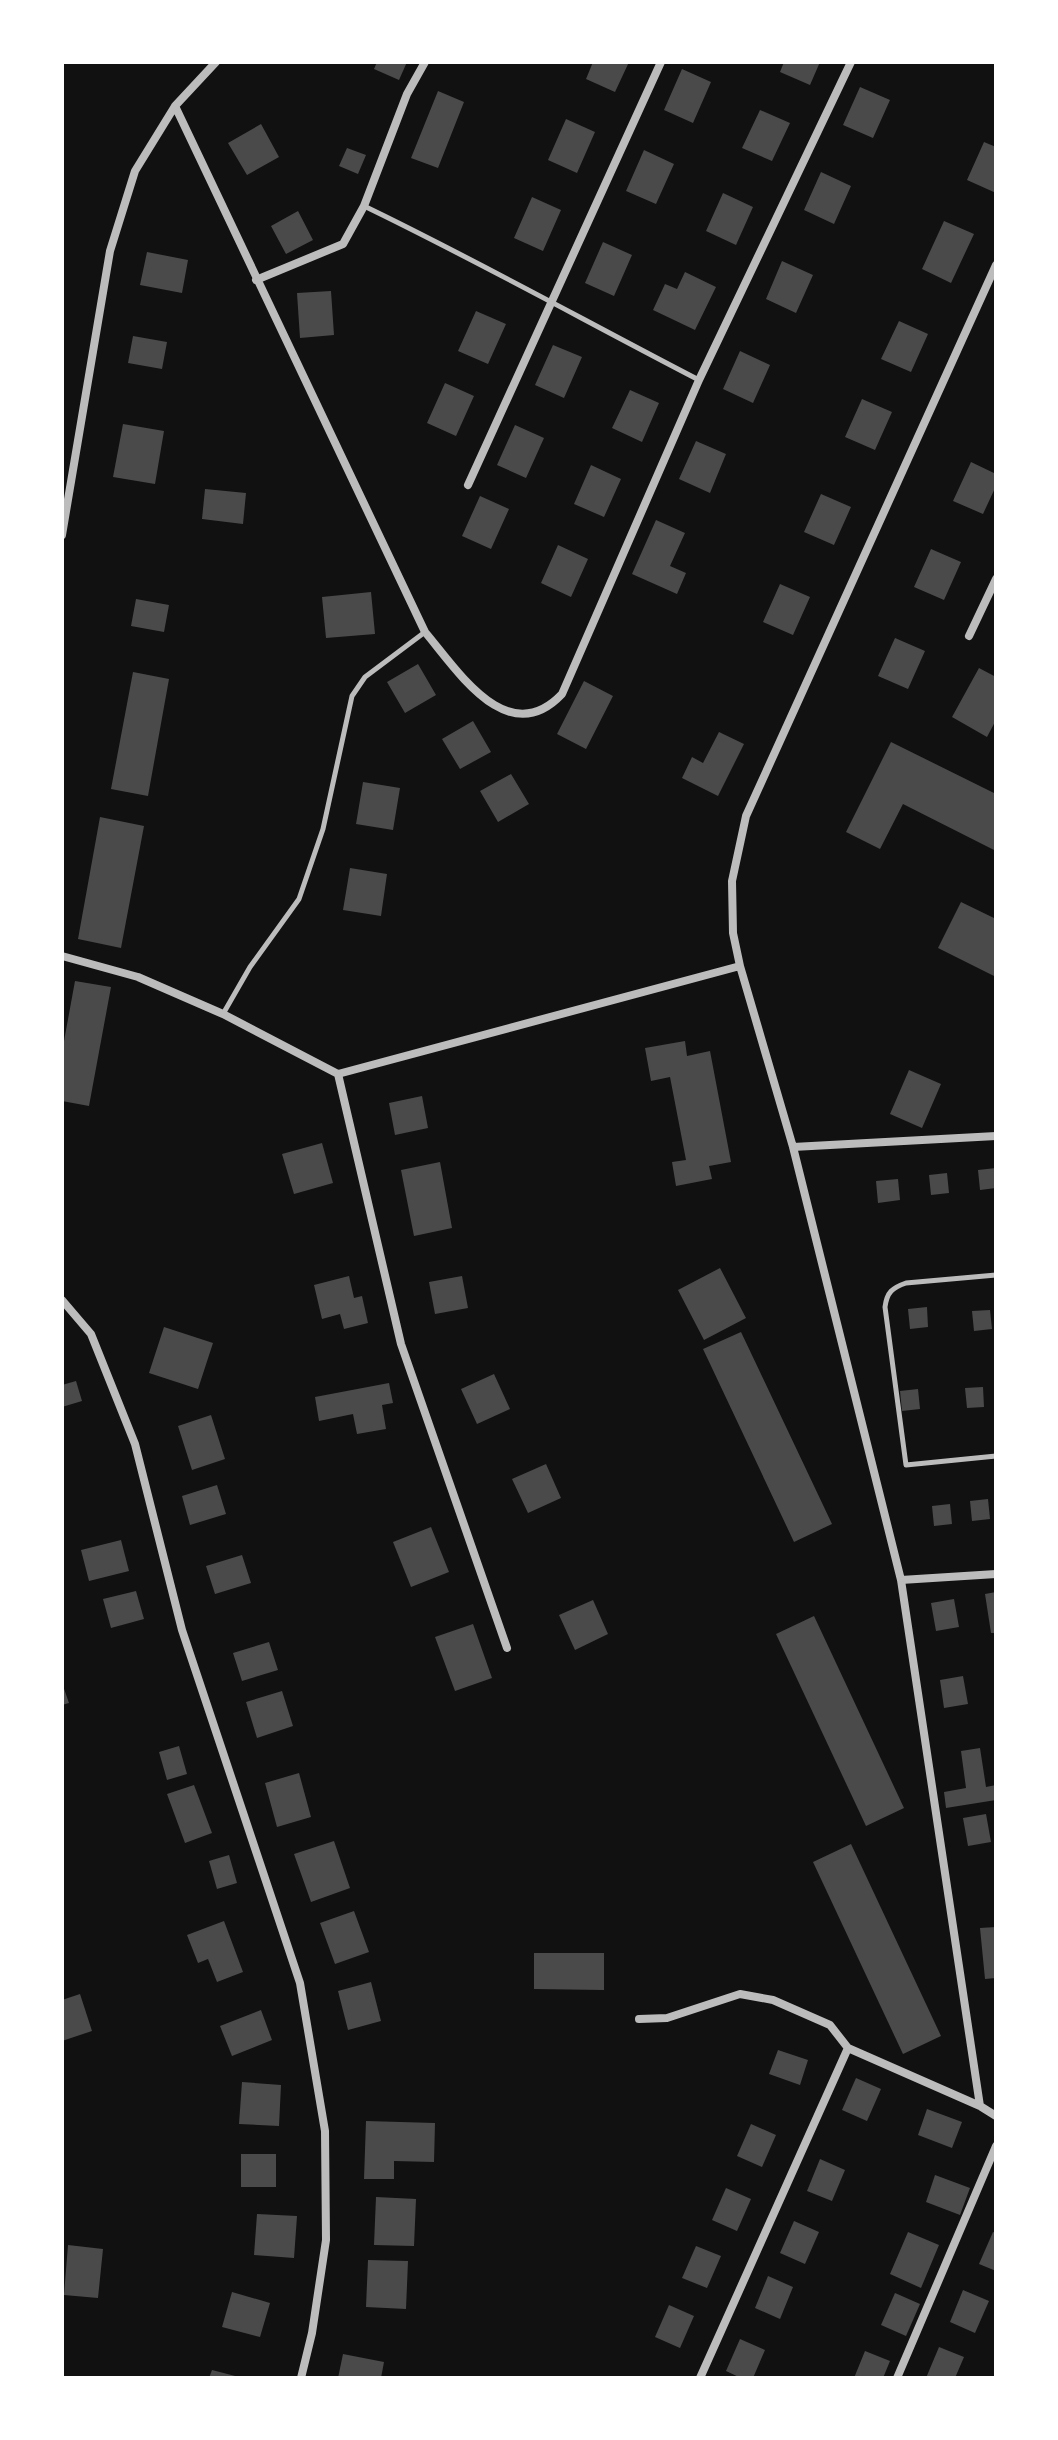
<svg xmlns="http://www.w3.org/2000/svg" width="1058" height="2440" viewBox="0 0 1058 2440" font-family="Manrope,sans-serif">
  <rect width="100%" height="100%" fill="#111"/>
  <path fill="#4a4a4a" d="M377,62h30l-8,18 -25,-11z
    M593,62h36l-14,30 -29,-13z
    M784,62h36l-10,23 -30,-13z
    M682,69l29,13 -18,41 -29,-13z
    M860,87l30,13 -17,38 -30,-13z
    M438,91l26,11 -26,66 -27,-10z
    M760,110l30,13 -18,38 -30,-13z
    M566,119l29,13 -18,41 -29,-13z
    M261,124l18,33 -32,18 -19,-32z
    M984,142l12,5v46l-29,-13z
    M347,148l19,7 -8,19 -19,-8z
    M644,150l30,14 -18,40 -30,-13z
    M821,172l30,14 -17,38 -30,-14z
    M723,193l30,14 -17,38 -30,-14z
    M532,197l29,13 -18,41 -29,-13z
    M298,211l15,29 -27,14 -15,-28z
    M944,221l30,13 -23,49 -29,-14z
    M603,242l29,13 -18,41 -29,-13z
    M147,252l41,8 -6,33 -42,-8z
    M782,261l31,14 -17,38 -30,-14z
    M685,272l31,15 -21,43 -42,-20 12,-26 12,5z
    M331,291l3,44 -34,3 -3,-45z
    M476,311l30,13 -18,40 -30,-13z
    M899,321l29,13 -17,38 -30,-13z
    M133,336l34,6 -5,27 -34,-6z
    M553,345l29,12 -18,41 -29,-13z
    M740,351l30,14 -17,38 -30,-14z
    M445,383l29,13 -18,40 -29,-13z
    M630,390l29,13 -17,39 -30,-14z
    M862,399l30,13 -17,38 -30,-13z
    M123,424l41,7 -9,53 -42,-7z
    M515,425l29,13 -18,40 -29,-13z
    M696,441l30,13 -16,39 -31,-14z
    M971,462l25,12v12l-13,28 -30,-13z
    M591,465l30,14 -17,38 -30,-13z
    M205,489l41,4 -3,31 -41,-5z
    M821,494l30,13 -17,38 -30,-13z
    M480,496l29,13 -18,40 -29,-13z
    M656,520l29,13 -15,33 16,7 -9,21 -45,-20z
    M558,545l30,14 -17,38 -30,-14z
    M931,549l30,13 -17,38 -30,-13z
    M780,584l30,13 -17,38 -30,-13z
    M371,592l4,42 -49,4 -4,-41z
    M136,599l33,6 -5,27 -33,-6z
    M895,638l30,13 -17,38 -30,-13z
    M418,664l18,31 -31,18 -18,-31z
    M979,668l17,9v43l-9,17 -35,-20z
    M133,672l36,7 -21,117 -37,-7z
    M584,681l29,15 -27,53 -29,-15z
    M473,721l18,31 -31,17 -18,-30z
    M719,732l25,12 -26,52 -36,-18 10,-21 11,6z
    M891,742l105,52v57l-93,-47 -23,45 -34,-17z
    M511,774l18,30 -31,18 -18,-31z
    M363,782l37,6 -7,42 -37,-6z
    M100,817l44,9 -23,122 -43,-9z
    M350,868l37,6 -6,42 -38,-6z
    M961,902l35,17v58l-58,-29z
    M75,981l36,6 -22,119 -27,-5v-49z
    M685,1041l2,15 23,-5 21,111 -22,4 3,13 -36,7 -4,-24 14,-2 -16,-83 -19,4 -6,-33z
    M909,1070l32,14 -19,44 -32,-14z
    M422,1096l6,32 -33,7 -6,-32z
    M322,1143l11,40 -39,11 -12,-40z
    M440,1162l12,66 -38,8 -13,-66z
    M996,1168v20l-16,2 -2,-20z
    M947,1173l2,20 -18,2 -2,-20z
    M898,1179l2,21 -22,3 -2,-22z
    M720,1268l26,50 -42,22 -26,-50z
    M349,1276l5,22 8,-2 6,27 -24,6 -4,-15 -18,5 -8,-34z
    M462,1276l6,32 -33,6 -6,-32z
    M927,1307l1,20 -18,2 -2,-20z
    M990,1310l2,19 -18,2 -2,-20z
    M164,1327l49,16 -15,46 -49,-16z
    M741,1332l91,192 -38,18 -91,-193z
    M494,1374l16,35 -33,15 -16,-35z
    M76,1381l6,20 -20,6v-22z
    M389,1383l4,20 -11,2 4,24 -29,5 -4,-20 -34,7 -4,-24z
    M983,1387l1,20 -17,1 -2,-20z
    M918,1389l2,20 -18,2 -2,-20z
    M211,1415l14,44 -33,11 -14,-44z
    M546,1464l15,34 -33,15 -16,-34z
    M217,1485l9,29 -36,11 -8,-29z
    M988,1499l2,20 -18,2 -2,-20z
    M950,1504l2,20 -18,2 -2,-20z
    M431,1527l18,45 -38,15 -18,-45z
    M121,1540l8,31 -40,10 -8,-31z
    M242,1555l9,28 -36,11 -9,-28z
    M136,1591l8,28 -33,9 -8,-29z
    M996,1592v41h-5l-6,-39z
    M954,1599l5,28 -23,4 -5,-28z
    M593,1600l15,34 -33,16 -16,-35z
    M814,1616l90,192 -38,18 -90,-192z
    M473,1624l19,54 -37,13 -20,-54z
    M269,1642l9,28 -36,11 -9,-28z
    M963,1676l5,28 -24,4 -4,-28z
    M62,1683l7,20 -7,2z
    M282,1691l11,35 -36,12 -11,-36z
    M179,1746l8,28 -20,6 -8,-28z
    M980,1748l6,39 10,-2v15l-50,8 -2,-16 22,-4 -5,-37z
    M299,1773l12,44 -34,10 -12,-44z
    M194,1785l18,48 -27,10 -18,-49z
    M986,1814l5,28 -23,4 -5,-28z
    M334,1841l16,47 -39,14 -17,-48z
    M851,1844l90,192 -38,18 -90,-192z
    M229,1855l8,28 -20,6 -8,-28z
    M354,1911l15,41 -34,12 -15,-41z
    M224,1921l19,51 -26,10 -9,-23 -10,4 -11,-28z
    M996,1927v51l-11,1 -5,-51z
    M534,1953h70v37l-70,-1z
    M371,1982l10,39 -33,9 -10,-39z
    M80,1994l12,37 -30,10v-41z
    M261,2010l11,30 -40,16 -12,-30z
    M778,2050l30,10 -8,25 -31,-11z
    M856,2078l25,11 -14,32 -25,-11z
    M242,2082l39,3 -2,41 -40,-2z
    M927,2109l35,13 -10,26 -34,-13z
    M366,2121l69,2 -1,39 -40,-1v18h-30z
    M751,2124l25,11 -14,32 -25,-11z
    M241,2154h35v33h-35z
    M820,2159l25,11 -13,31 -25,-10z
    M935,2175l35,13 -10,27 -34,-13z
    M726,2188l25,11 -14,32 -25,-11z
    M376,2197l40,2 -2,47 -40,-1z
    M257,2214l40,2 -3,42 -40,-3z
    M794,2221l25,11 -14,32 -25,-11z
    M908,2232l31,13 -18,43 -31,-14z
    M993,2232l3,1v38l-17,-7z
    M68,2245l35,4 -5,49 -34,-3z
    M696,2246l25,10 -14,32 -25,-10z
    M368,2260l40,1 -2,48 -40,-2z
    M768,2276l25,11 -13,32 -25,-11z
    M963,2290l26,11 -14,32 -25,-11z
    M232,2292l38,11 -10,34 -38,-10z
    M895,2293l25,11 -14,32 -25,-11z
    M669,2305l25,11 -14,32 -25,-11z
    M740,2339l25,11 -12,28h-12l-15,-7z
    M939,2347l25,10 -9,21h-29z
    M865,2351l25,10 -7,17h-29z
    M343,2354l41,8 -3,16h-43z
    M212,2370l27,7v1h-30z"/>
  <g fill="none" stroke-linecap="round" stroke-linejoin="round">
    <path stroke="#bcbcbc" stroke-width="5" d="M364,206c114,55 223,116 335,174
      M223,1014l27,-47 49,-68 24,-70 29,-133 13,-19 60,-45
      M996,1275l-90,8c-14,5 -19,9 -21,24l21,158 90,-9"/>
    <path stroke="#bcbcbc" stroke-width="8" d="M175,106l250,526c33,39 83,119 137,62l137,-314 152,-318
      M256,280l87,-36 21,-38 43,-112 18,-32
      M468,485l193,-423
      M62,535l48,-284 25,-80 40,-65 41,-44
      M969,636l27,-57
      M62,956l76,21 85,37 115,60 402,-108
      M338,1074l63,270 106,304
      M793,1147l203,-11
      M62,1300l29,34 44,110 47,186 118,353 25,148 1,109 -14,93 -11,45
      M901,1580l95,-6
      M639,2019l28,-1 73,-24 33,6 57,25 18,23 132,58 16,10
      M980,2106l-79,-526 -108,-433 -53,-181 -7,-33 -1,-52 14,-65 250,-551
      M700,2378l148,-330
      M897,2378l99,-232"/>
  </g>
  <rect width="1058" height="2440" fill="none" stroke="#ffffff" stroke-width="128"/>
</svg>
